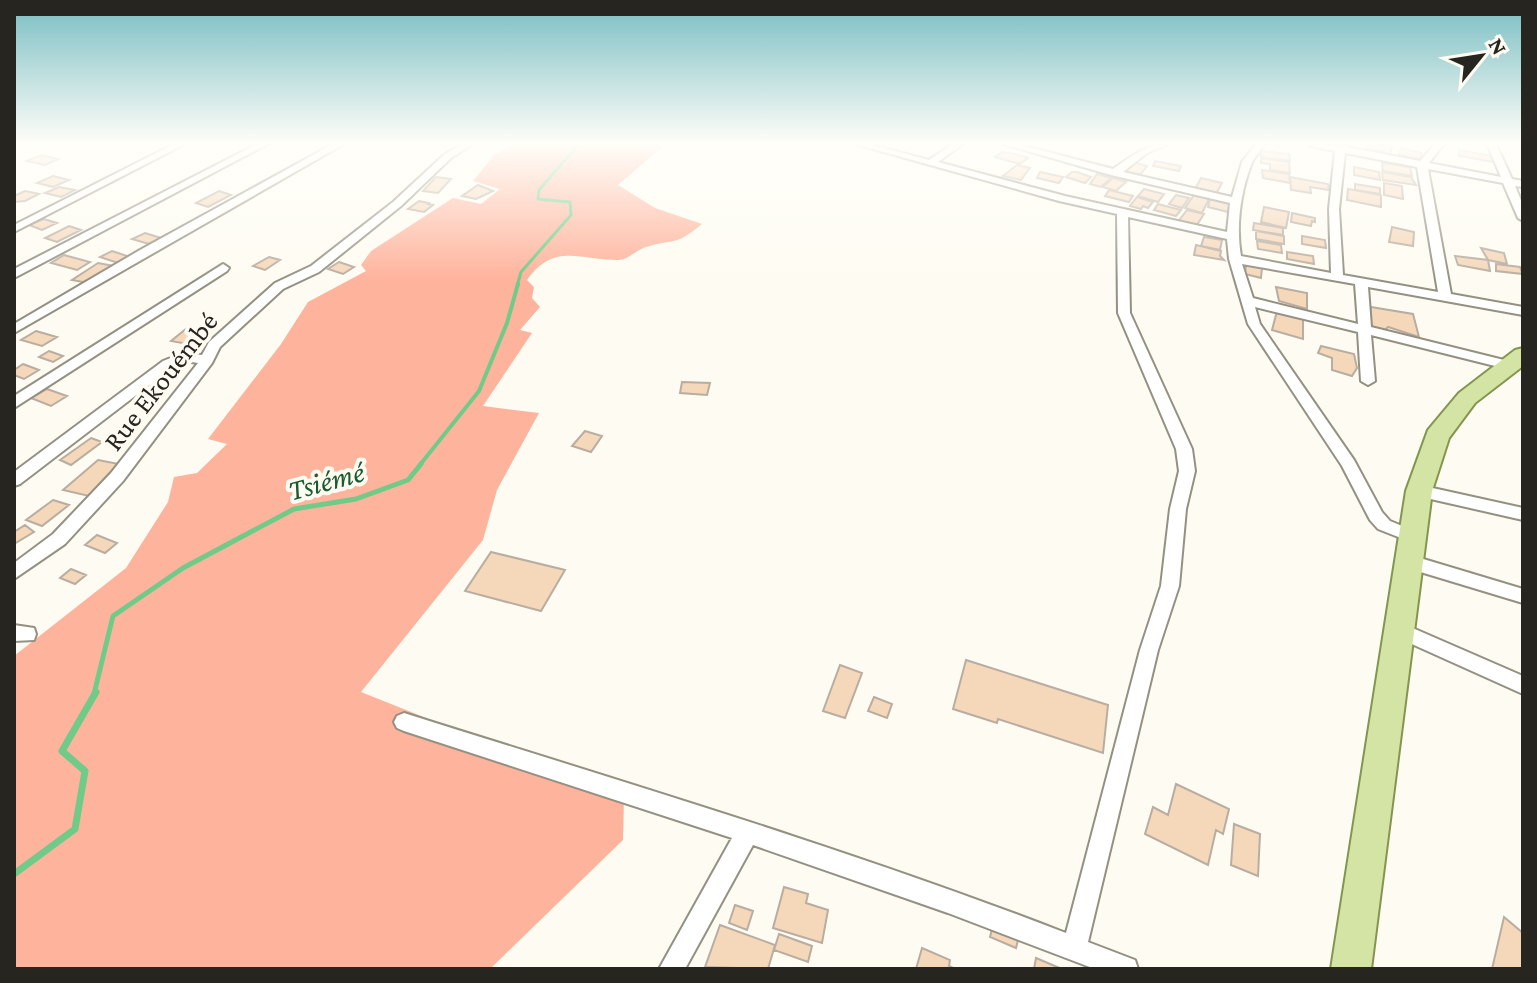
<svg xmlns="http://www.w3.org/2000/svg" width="1537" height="983" viewBox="0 0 1537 983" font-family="'Crimson Pro',serif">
  <rect width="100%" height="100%" fill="#fefcf2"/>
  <path fill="#feb39c" d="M514,144h152l-48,41 37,23 47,16c-28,23 -26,14 -56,23 -10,3 -18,13 -28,13 -38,0 -64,-18 -91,20l7,7 -2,11 8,9 -20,23 12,3 -49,73 56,7 -42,77 -14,50 -122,152 263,105 -1,43 -133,129h-476v-313l112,-88 42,-66 6,-25 23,-4 30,-29 -19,-5 73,-95 27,-42 58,-31 -5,-6 10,-14 82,-53 28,6 19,-15 -27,-8 22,-27z"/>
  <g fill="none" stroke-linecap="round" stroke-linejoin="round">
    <path stroke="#71cb88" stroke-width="3" d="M517,286l4,-14 50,-57 -1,-13 -32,-3 1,-9 40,-46"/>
    <path stroke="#71cb88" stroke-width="4" d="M419,466l60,-75 28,-68 11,-39"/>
    <path stroke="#71cb88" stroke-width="5" d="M94,694l19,-78 70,-48 111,-59 62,-10 52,-19 13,-16"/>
    <path stroke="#71cb88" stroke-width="7" d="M14,874l61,-45 10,-58 -23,-20 34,-59"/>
  </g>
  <path fill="#f5d7ba" stroke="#b9ada1" stroke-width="2" d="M1369,144h9l14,3 -2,7 -23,-5z
    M1401,148l21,5 -2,6 -21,-4z
    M1459,150l34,6 1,6 -35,-6z
    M1260,151l29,3 1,7 -29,-4z
    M1002,152l13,2 13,4 -8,6 -25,-7z
    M41,155l17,4 -13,6 -18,-4z
    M1261,158l28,4 1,11 -20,-3v-6l-9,-1z
    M1155,161l26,5 -2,5 -26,-5z
    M1133,162l14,4 -7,9 -15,-4z
    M1382,163l28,4 2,9 -29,-5z
    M1017,165l13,3 -9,12 -18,-4z
    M1354,167l25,5 1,8 -26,-5z
    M1262,170l27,4 1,9 -27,-5z
    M1040,172l23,5 -4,6 -22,-5z
    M1072,172h5l14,5 -6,6 -19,-6z
    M1382,172l29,5 5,8 -33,-5z
    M1097,174l14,4 -10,9 -11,-3z
    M53,176l16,4 -16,7 -16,-4z
    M436,177l15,2 -13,14 -15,-2z
    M1290,177l38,7 1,6 -19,-3 1,6 -20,-3z
    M1113,178l13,4 -10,9 -13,-4z
    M1201,178l21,5 -6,11 -21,-5z
    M1384,183l18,3 1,13 -19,-4z
    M1355,184l25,4v6l-25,-4z
    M478,185l15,6 -17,8 -14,-3z
    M59,187l16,3 -14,7 -16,-4z
    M1144,189l20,5 -6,8 -20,-6z
    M1348,189l33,6v12l-34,-7z
    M1109,190l24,6 -4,6 -24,-6z
    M25,191l14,3 -14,7 -11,1v-6z
    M219,191l12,4 -23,12 -12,-4z
    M1176,195l13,3 -7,10 -13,-4z
    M1194,195l15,4 -7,14 -17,-5z
    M1137,197l16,5 -5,6 -5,-2 -2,3 -11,-3z
    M1210,199l20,5 -2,8 -20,-5z
    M419,201l10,2 -1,1 5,1 -9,7 -16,-3z
    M1158,204l23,6 -5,6 -22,-6z
    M1264,207l25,5 -3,16 -25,-6z
    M1187,210l17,4 -9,14 -18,-5z
    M1292,213l23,5v4l-3,-1 -1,5 -20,-4z
    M44,219l13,4 -15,7 -13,-5z
    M1254,223l29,5v7l-30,-5z
    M69,226l12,4 -24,12 -12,-4z
    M1392,227l22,5 -1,14 -24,-4z
    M1256,231l28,5v8l-28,-5z
    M145,233l16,5 -12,6 -17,-5z
    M1302,236l23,4 1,8 -24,-4z
    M1204,237l18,3 -2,10 -19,-4z
    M1257,241l24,4 1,8 -24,-4z
    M1196,245l25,6 -1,5 4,4 -30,-5z
    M1481,248l23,5 3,11 -19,-4z
    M112,251l18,6 -12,6 -18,-6z
    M1287,252l26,4 1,8 -27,-5z
    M64,255l26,7 -13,8 -26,-7z
    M1455,256l33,4 2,11 -32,-6z
    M269,257l11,3 -15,10 -12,-4z
    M339,262l15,5 -11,7 -15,-5z
    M98,263l16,3 -26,17 -16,-3z
    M1496,264l24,3 3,7 -27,-3z
    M1246,265l16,3 -1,10 -16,-4z
    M1276,287l31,6v16l-28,-8z
    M1371,307l42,7 6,23 -31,-10 -3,3 -16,-3 -2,-5z
    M1277,311l26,7v21l-31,-9z
    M187,328l12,2 -12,14 -16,-3z
    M36,331l21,6 -15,9 -21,-6z
    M1321,346l33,8 3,14 -5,8 -20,-6v-12l-14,-5z
    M49,351l14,5 -10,6 -14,-5z
    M23,364l16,6 -15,9 -10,-4v-5z
    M682,382l28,1 -3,12 -27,-2z
    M47,389l20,7 -16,10 -20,-8z
    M585,431l17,5 -11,16 -19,-6z
    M91,438l11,4 -31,23 -11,-5z
    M98,460l26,5 -35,31 -26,-6z
    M53,500l16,5 -27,21 -16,-6z
    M25,525l9,7 -20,12v-12z
    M97,535l20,8 -12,10 -20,-8z
    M491,552l74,18 -24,41 -76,-20z
    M71,569l15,6 -11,9 -15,-6z
    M966,660l142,45 -5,48 -105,-34 -1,4 -44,-14z
    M840,665l22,8 -17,45 -22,-7z
    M874,697l18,7 -5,14 -19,-7z
    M1176,784l53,25 -6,25 -7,-4 -8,35 -63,-31 8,-27 15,8z
    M1234,824l26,10 -2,42 -27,-11z
    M784,887l24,7 -2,9 22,7 -6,33 -49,-15z
    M735,905l18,6 -6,19 -18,-7z
    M1504,917l19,16v36h-31z
    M720,925l55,20 -7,24 -63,-2z
    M993,925l26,11 -3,12 -26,-11z
    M779,934l33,12 -4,16 -34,-12z
    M922,948l28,12 -1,6 6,3h-39z
    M1036,958l26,11h-28z"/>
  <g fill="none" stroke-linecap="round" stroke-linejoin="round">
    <defs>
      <path id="minor" d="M174,144h11l-171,88v-7z
        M257,144h11l-254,134v-9z
        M333,144h11l-330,189v-9l126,-74z
        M462,144h11l-22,14 -50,48 -82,66 -36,17 -63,58 -8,16 -89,118 -58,63 -51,35v-16l39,-29 58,-61 87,-110 -13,-2 -12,6 -153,117 -6,2v-14l149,-111 20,-8 19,2 7,-13 66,-59 36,-17 82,-64 52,-48z
        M855,144h14l60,16 24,-16h10l-25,18 127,34 162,36 3,-29 -119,-28 -108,-31h14l96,25c19,-13 33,-25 56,-25l-22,9 -24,19 109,25 10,-35 14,-18h9c-4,6 -11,13 -14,21 -11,29 -15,62 -10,91l90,17 -2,-64 6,-58 -25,-5 -1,-2 29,2 10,-2 -1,3 73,14 15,-17h9l-15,19 72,14 -14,-33h9l16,35 11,2v6l-8,-1 8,19v16l-5,-3 -15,-35 -75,-14 23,125 72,13v8l-155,-28 3,40 141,35 2,3 -2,3 -5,1 -136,-34 4,46 -7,4 -7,-4 -3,-49 -103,-25 5,17 94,136 28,52 8,9 27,11 2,4 -2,4 -6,2 -33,-13 -8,-9 -28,-54 -94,-142 -19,-65 -2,-20 -99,-22 2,96 62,136 3,22 -9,38 -7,77 -21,64 -70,292 47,18 3,9h-43l-147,-56 -195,-68 -68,124h-26l73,-131 -328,-107 -7,-3 -3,-6 3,-6 7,-3c222,70 445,136 662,220l74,-283 21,-64 9,-77 9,-38 -3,-22 -58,-136 -1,-99 -58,-13zM1345,153l72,14 21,125 -95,-17 -4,-66zM1242,264l113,20 3,40 -105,-26z
        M223,264l6,4 -2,3 -213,137v-12z
        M1419,485l104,23v12l-110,-25 -2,-4 2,-4z
        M1410,555l113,34v14l-119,-36 -3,-5 3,-5z
        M1401,623l122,53v18l-129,-58 -2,-5 2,-5z
        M14,625l20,3 2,6 -2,6 -20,1z"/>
      <path id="primary" d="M1523,348v18l-48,37 -26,35 -17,53 -61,478h-40l75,-478 22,-61 31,-37 56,-43z"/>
    </defs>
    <use href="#minor" stroke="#949082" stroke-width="4"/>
    <use href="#primary" stroke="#83954f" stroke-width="4"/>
    <use href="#minor" fill="#fff" fill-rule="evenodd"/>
    <use href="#primary" fill="#d3e4a5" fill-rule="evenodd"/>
  </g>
  <linearGradient id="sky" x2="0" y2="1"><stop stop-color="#78bdc2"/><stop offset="0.51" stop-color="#fffef9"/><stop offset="1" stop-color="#fffef9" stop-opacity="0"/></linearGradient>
  <rect width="1537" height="281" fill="url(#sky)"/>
  <g text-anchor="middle" stroke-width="8" stroke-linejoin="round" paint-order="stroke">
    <g font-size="28" fill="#26251f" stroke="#fefcf2">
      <text transform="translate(160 381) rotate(-52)" y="10">Rue Ekouémbé</text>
    </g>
    <g font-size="30" font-style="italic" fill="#1a5a2f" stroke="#fefcf2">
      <text transform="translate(326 481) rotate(-15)" y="10">Tsiémé</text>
    </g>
  </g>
  <rect width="1537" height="983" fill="none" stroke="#26251f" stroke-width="32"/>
  <g transform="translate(1481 56) rotate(60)" stroke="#fefcf2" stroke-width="6" paint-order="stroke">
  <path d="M0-6L14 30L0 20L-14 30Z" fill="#26251f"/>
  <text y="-12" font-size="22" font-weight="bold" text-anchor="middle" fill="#26251f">N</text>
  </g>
</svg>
